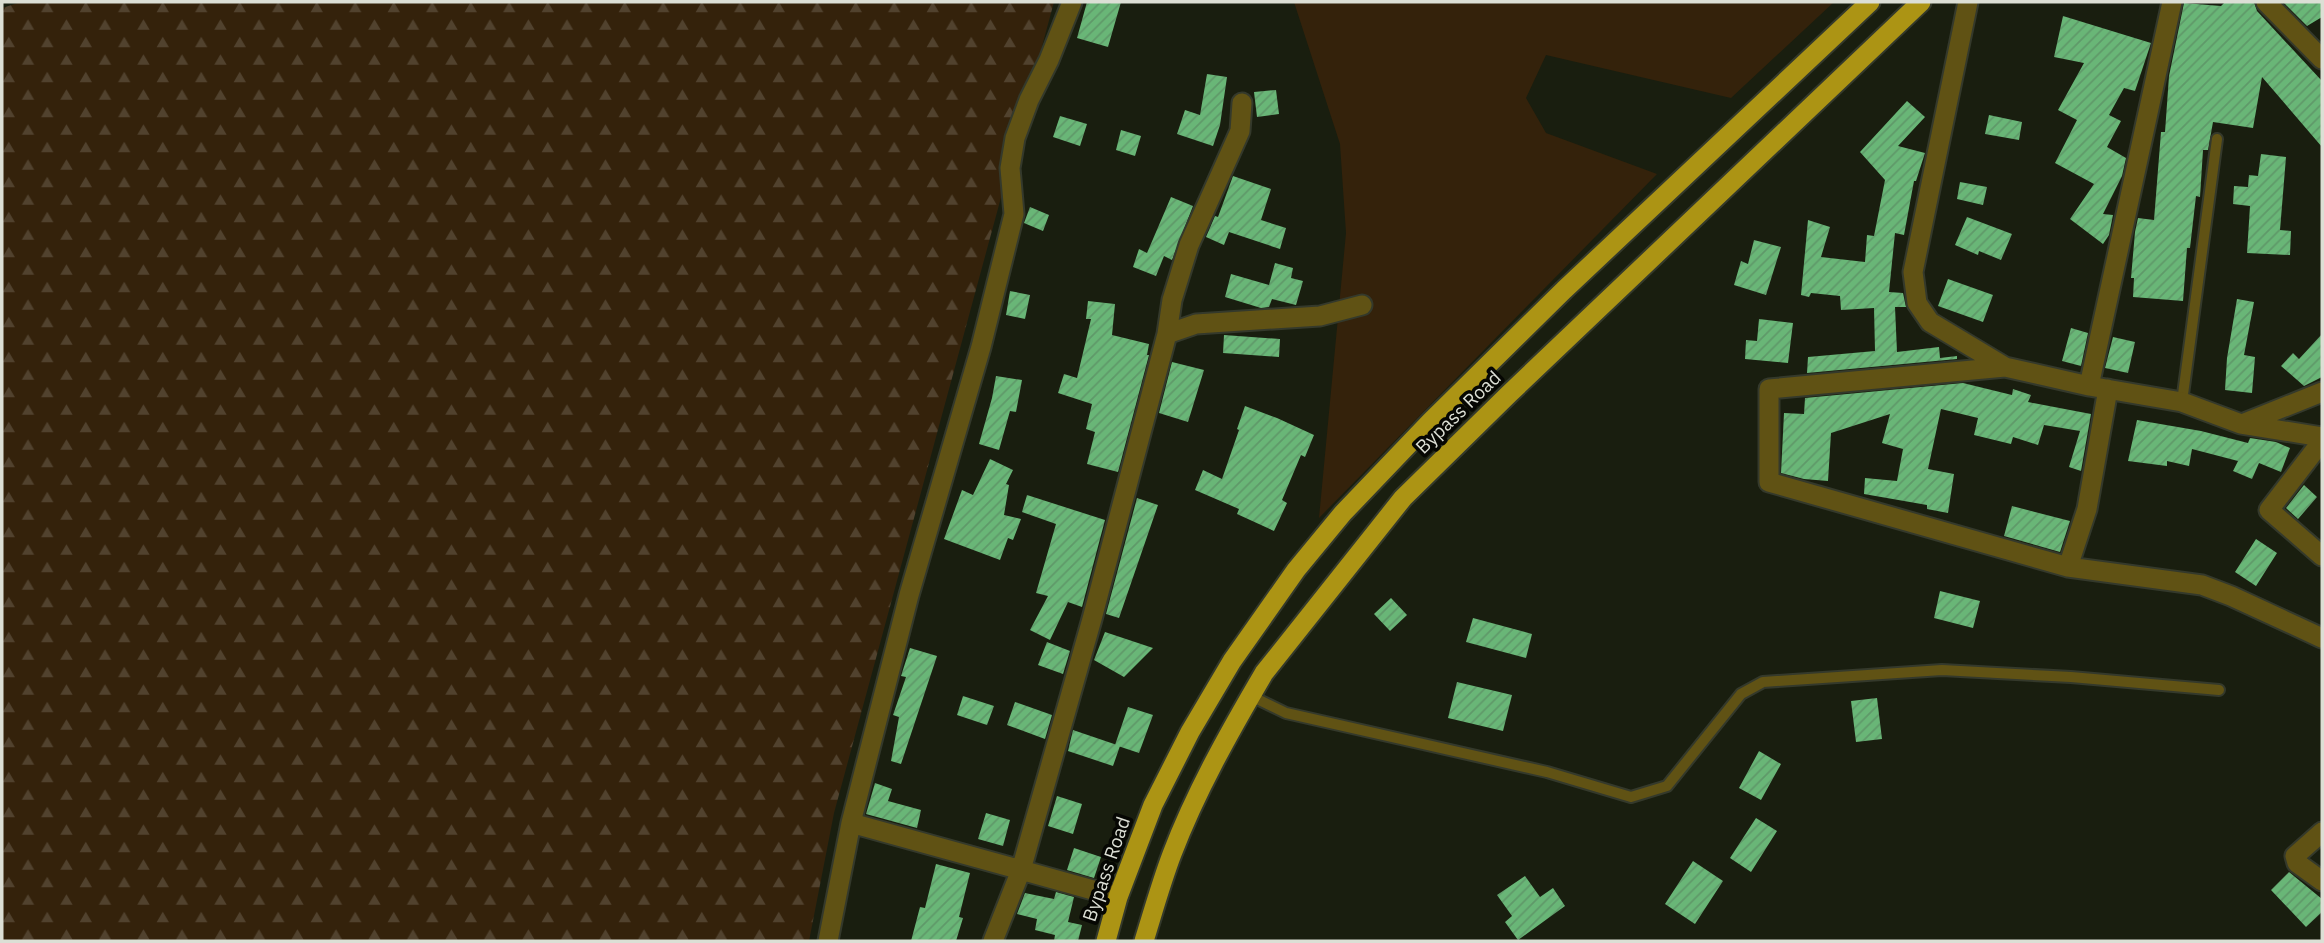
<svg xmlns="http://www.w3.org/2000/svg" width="2324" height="943" viewBox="0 0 2324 943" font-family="'IBM Plex Sans',sans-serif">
  <defs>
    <pattern id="forest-firs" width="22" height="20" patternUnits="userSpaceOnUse" patternTransform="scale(1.75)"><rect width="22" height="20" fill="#34220b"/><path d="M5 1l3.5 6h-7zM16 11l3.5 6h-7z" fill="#51422e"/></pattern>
    <pattern id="building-hatch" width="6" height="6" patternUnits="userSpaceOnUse" patternTransform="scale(1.75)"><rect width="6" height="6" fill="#69b677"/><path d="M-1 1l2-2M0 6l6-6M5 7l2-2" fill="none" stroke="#5f9969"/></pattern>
  </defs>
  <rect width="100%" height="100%" fill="#191e0f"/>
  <path fill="#34220b" d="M1294,2h540l-103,96 -185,-43 -20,43 20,35 111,41 -338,344 27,-285 -6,-89z"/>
  <path fill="url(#forest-firs)" d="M21,2h1033l-220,811 -25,128h-807v-933z"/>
  <path fill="url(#building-hatch)" d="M1087,2h34l-13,45 -31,-9z
    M2225,2h29l3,9 65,70v66l-60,-70 -9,51 -40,-6 -5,28h-5l-3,47 -4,-1 -6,52h-3l-4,53 -50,-4 1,-19h-3l4,-46 3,-14 16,2 7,-88h4l4,-56 15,-73 37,3z
    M2283,2h39v15l-15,9z
    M2063,16l88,27 -16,48 -11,-3 -15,27 12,6 -14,26 19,11 -4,18 -19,38 10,1 -4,20 -6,9 -33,-25 24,-35 -39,-21 22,-43 -19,-10 26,-47 -30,-6z
    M1207,74l20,3 -7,48 -7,21 -36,-12 8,-24 15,5z
    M1276,90l3,24 -22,3 -3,-25z
    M1907,101l18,16 -27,29 27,7 -9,28h-2l-10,54 -9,-2 -6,59 14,1 3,14h-11l2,45 42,-5 1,11 17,-2v3l-150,14 1,-16 67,-6 -1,-43 -33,2 -1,-14 -29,-3 -2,4 -8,-2 7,-75 22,7 -9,30 44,5 2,-27 7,1 11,-56 -25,-28z
    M1989,115l33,7 -3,18 -34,-6z
    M1060,116l27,8 -7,22 -27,-9z
    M1121,130l20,6 -6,20 -19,-6z
    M2261,154l25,3 -6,73 11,1 -1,24 -43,-2 3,-47 -17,-2 1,-18 14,1 1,-12 9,1z
    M1233,176l38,13 -10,31 25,8 -6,21 -51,-17 -5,13 -18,-8 9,-21 3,1z
    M1960,182l27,5 -4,18 -26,-6z
    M1171,197l22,9 -21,54 -8,-4 -8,20 -23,-9 6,-18 8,4z
    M1030,207l19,8 -6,16 -19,-8z
    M1967,217l45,17 -11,26 -22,-9 -1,4 -23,-10z
    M1754,240l27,7 -15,48 -32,-10 7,-24 7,3z
    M1275,263l18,5 -2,10 12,3 -7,24 -24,-6 -3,8 -8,1 -36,-11 6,-23 38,11z
    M1948,279l45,16 -10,27 -45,-16z
    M1010,291l20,4 -5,24 -19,-4z
    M2237,299l17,3 -10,53 11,2 -3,36 -27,-3 2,-32z
    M1088,301l27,3 -3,31 37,9 -2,11h2l-31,117 -31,-8 8,-32 -9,-3 6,-25 -34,-11 6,-19 13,4 14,-59h-5z
    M1759,319l34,4 -5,40 -43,-4 1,-19 11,1z
    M2071,328l17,5 -7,33 -19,-5z
    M2322,334v43l-18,9 -23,-20 12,-13 6,6z
    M1224,335l56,4 -1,18 -56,-4z
    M2113,337l22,5 -7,31 -23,-5z
    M1172,362l32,8 -16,52 -29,-9z
    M996,376l26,4 -6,32 -6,-1 -11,39 -20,-6 13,-46z
    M1963,383l49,12 1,-6 18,6 -3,7 63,12 -10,57 -12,-4 11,-36 -36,-6 -6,20 -25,-8 -2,7 -37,-9 4,-17 -37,-9 -13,60 26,5 -6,39 -21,-4v-4l-63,-11 1,-16 32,3 6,-32 -21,-6 8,-29 -59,19 -3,48 -24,-2 -23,-6 3,-60 20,1 1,-16z
    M1245,406l32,12 37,17 -9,22 -4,-2 -19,45 5,3 -13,28 -37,-17 2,-5 -44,-19 8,-20 19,9 17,-49 -2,-1z
    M2137,420l64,11 47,12 2,-5 26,4 14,6 -9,24 -22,-9 -7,16 -19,-8 5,-10 -46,-12 -3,17 -22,-5v5l-39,-5z
    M990,459l23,11 -7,14 3,1 -5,30 17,4 -8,21 -5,-2 -8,22 -56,-21 18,-49 11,5z
    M2304,485l13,12 -19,22 -12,-11z
    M1027,495l78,25 -23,87 -14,-5 -18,38 -20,-10 18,-34 -12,-3 20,-69 -34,-12z
    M1137,498l21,7 -39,113 -13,-4z
    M2012,506l58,15 -10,31 -56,-16z
    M2256,539l21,14 -21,33 -21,-14z
    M1940,591l40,10 -7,27 -39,-10z
    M1391,598l16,17 -17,16 -16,-17z
    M1473,618l59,16 -6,24 -60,-16z
    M1105,632l48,16 -29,29 -30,-17z
    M1047,642l23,9 -7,23 -25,-9z
    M910,648l27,8 -36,108 -10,-3 8,-44 -6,-2 13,-38 -5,-1z
    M1457,682l55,13 -9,36 -55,-13z
    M963,696l31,10 -7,19 -30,-10z
    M1877,698l5,41 -26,3 -5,-41z
    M1015,702l37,13 -7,24 -38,-14z
    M1128,707l25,8 -14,38 -24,-8z
    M1073,730l47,16 -7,20 -45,-15z
    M1759,751l22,13 -20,36 -22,-12z
    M875,783l17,6 -4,12 33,9 -4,18 -51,-14z
    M1057,796l25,8 -9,30 -25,-8z
    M986,813l24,7 -7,26 -25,-7z
    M1756,818l21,13 -26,41 -21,-14z
    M1074,848l27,9 -7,21 -27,-8z
    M1693,861l30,20 -28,43 -30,-20z
    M936,864l34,9 -11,44 4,1 -7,23h-45l9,-34 5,1z
    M2289,872l33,27v13l-16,15 -35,-37z
    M1525,876l15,21 13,-9 12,18 -47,34 -13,-18 7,-6 -15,-21z
    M1056,892l18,5 -6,25 14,3 -4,16h-24l1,-6 -20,-5 2,-11 -20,-5 8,-21 29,6z"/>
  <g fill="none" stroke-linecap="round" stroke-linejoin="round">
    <defs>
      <path id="service" d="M2182,402l35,-263
        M1251,696l35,17 261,59 84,25 36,-11 74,-92 22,-12 179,-12 129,7 148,13"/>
      <path id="minor" d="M1968,2l-55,270 4,31 13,19 75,45 84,19 93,16 59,22 81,13
        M2266,2l56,57
        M1167,334l29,-10 124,-8 42,-11
        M2005,367l-236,22v93l299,85 134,18 29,11 91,42
        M2089,386l83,-384
        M2242,424l80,-32
        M2322,441l-53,69 53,46
        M2068,567l19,-58 21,-120
        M851,823l170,47 -28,71
        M2322,832l-27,24 2,7 25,18
        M1118,897l-97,-27 71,-251 75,-285 5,-34 17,-55 51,-114 2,-28
        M828,941l23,-118 58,-228 72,-248 33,-133 -4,-46 5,-30 14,-38 20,-40 23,-58"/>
      <path id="trunk" d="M1106,941l12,-44 35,-92 37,-73 42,-71 64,-91 47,-57 87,-91 134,-132 306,-288
        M1144,941c9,-29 17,-58 28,-87 24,-63 58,-123 92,-181l139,-175 106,-104 412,-392"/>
    </defs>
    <use href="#service" stroke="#34392b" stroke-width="14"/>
    <use href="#minor" stroke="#34392b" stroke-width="23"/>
    <use href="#trunk" stroke="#34392b" stroke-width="23"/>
    <use href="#service" stroke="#605214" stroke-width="10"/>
    <use href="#minor" stroke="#605214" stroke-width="19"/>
    <use href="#trunk" stroke="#ac9414" stroke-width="19"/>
  </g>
  <g text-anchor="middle" stroke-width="7" stroke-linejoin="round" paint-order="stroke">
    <g font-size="19" fill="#dcdfd5" stroke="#060703">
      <text transform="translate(1458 412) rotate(-44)" y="7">Bypass Road</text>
      <text transform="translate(1106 869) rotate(-71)" y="7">Bypass Road</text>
    </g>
  </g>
  <rect width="2324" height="943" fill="none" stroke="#dcdfd5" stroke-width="7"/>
</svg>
